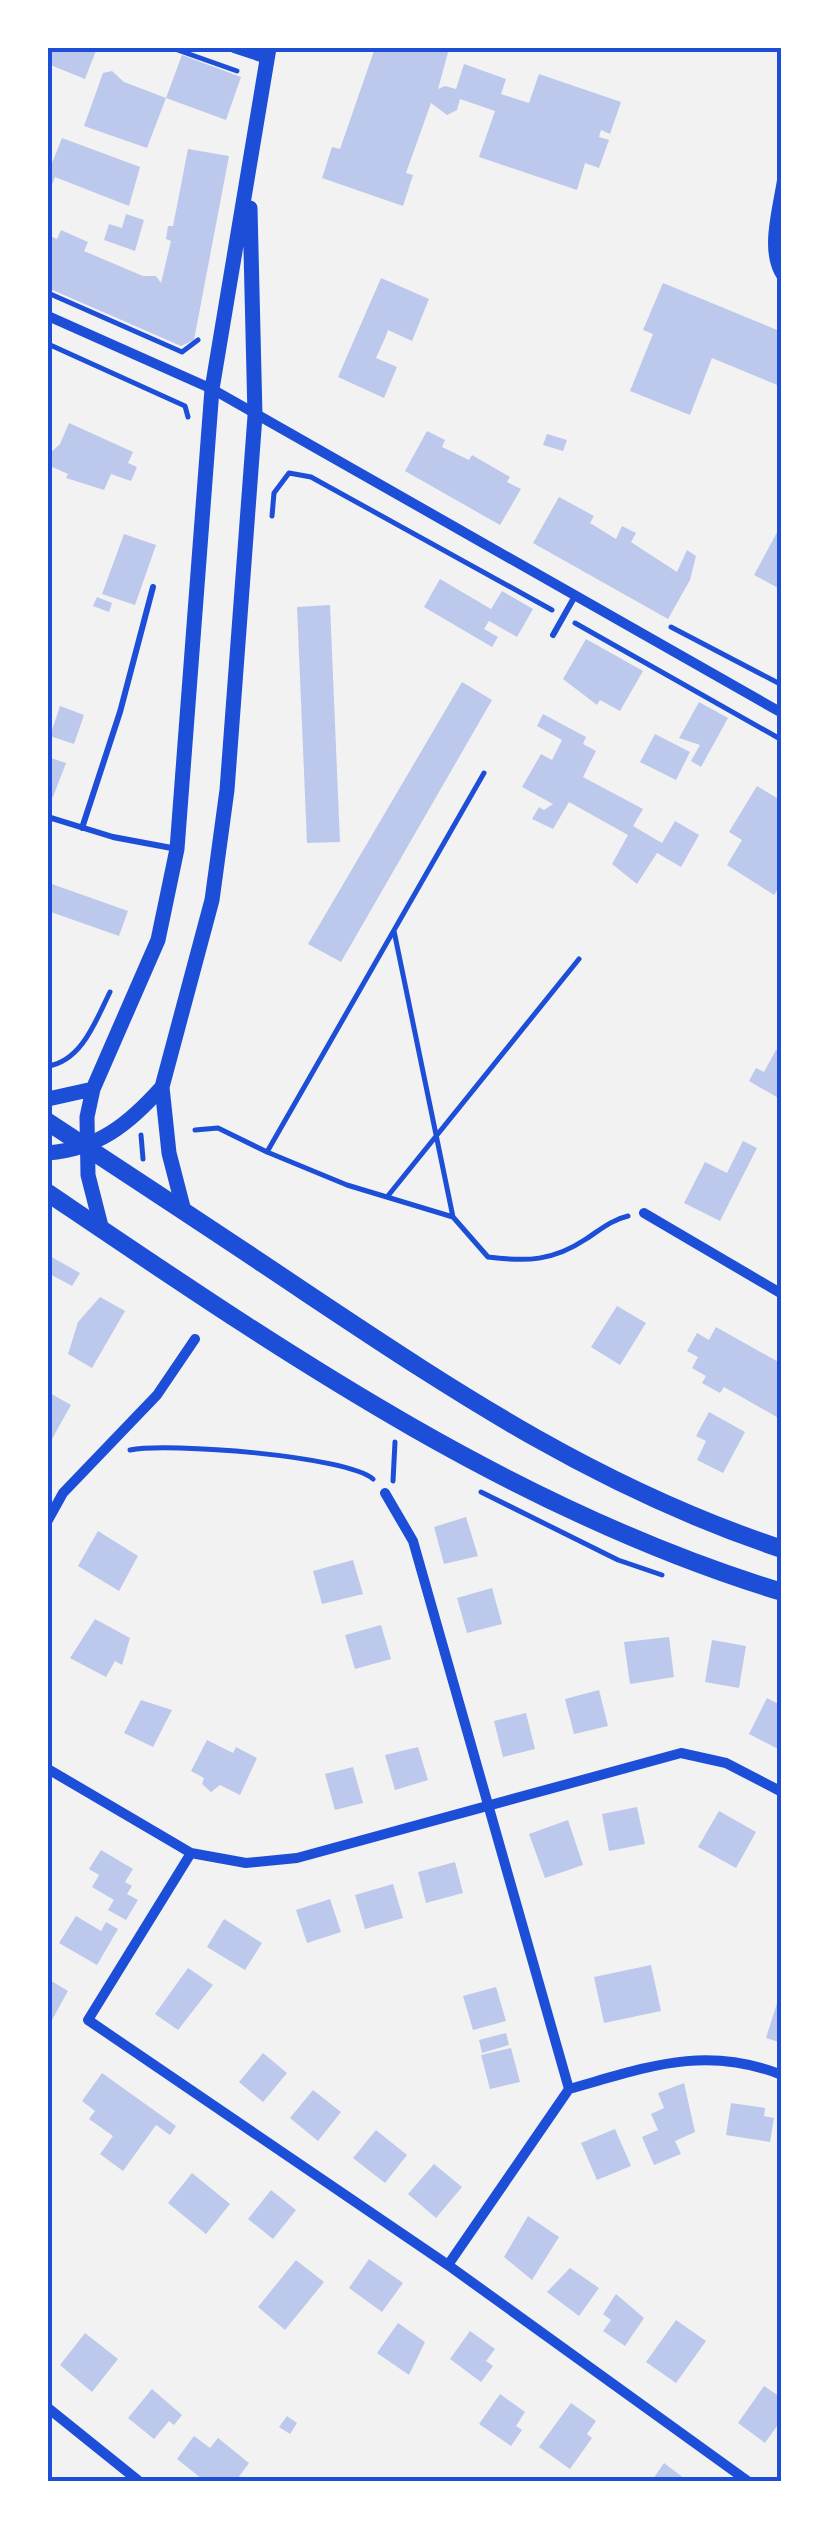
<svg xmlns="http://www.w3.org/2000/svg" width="829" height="2529" viewBox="0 0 829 2529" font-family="'Fira Sans Condensed',sans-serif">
  <rect width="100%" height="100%" fill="#f2f2f2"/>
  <path fill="#bdc9ec" d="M48,48h49l-12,31 -37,-15z
    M375,48h82l-1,4 -7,-3 -11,40 7,-3 11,3 8,-25 42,15 -5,15 28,9 10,-29 82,28 -11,32 -9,-4 -2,7 10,3 -10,28 -14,-5 -8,27 -98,-33 16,-46 -35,-12 -3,11 -10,5 -16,-12 -25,70 7,2 -10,31 -81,-28 10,-31 8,2z
    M182,55l59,22 -15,43 -60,-22z
    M112,71l12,11 42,16 -19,50 -63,-22 19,-53z
    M62,138l78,29 -11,39 -74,-29 -7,18v-22z
    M188,149l41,7 -35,184 -13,6 -133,-58v-53l9,4 4,-9 27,12 -4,9 59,25h13l5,7 10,-42 -5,-2 2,-13h5z
    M126,214l18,6 -9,31 -31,-11 5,-16 13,4z
    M381,278l48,21 -17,42 -24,-11 -3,8 -9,20 21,9 -13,31 -46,-21z
    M663,283l119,49v55l-70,-29 -22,57 -60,-24 23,-57 -10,-4z
    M69,423l64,29 -5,11 9,4 -6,14 -20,-7 -7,16 -38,-12 2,-4 -18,-8 -2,-11 12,-11z
    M427,431l18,9 -3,7 27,13 3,-5 38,22 -3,5 14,7 -21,36 -95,-54z
    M547,434l20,6 -4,11 -20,-6z
    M559,497l35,19 -4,7 26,16 6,-13 14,7 -5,9 46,30 10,-22 9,6 -6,24 -22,39 -135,-76z
    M782,523v67l-28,-15z
    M124,534l32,11 -21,60 -33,-11z
    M440,579l51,30 11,-18 31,18 -16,28 -28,-16 -5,8 14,8 -6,10 -68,-40z
    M97,597l15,6 -3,9 -16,-6z
    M330,605l10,237 -33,1 -10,-236z
    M586,639l57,32 -23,40 -20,-11 -3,5 -34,-26z
    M462,682l30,18 -151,262 -33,-18z
    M699,702l29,16 -27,49 -10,-6 9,-16 -21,-7z
    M60,706l24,9 -10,29 -24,-8z
    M543,714l43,23 -3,7 13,7 -13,26 60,32 -10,17 29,17 13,-22 24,14 -18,32 -24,-14 -20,31 -25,-20 16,-29 -59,-33 -16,27 -21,-10 7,-12 5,3 9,-6 -31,-17 19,-33 11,6 10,-20 -25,-14z
    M655,734l35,18 -14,28 -36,-18z
    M48,757l18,6 -13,34 -5,-2z
    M757,786l25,15v82l-8,12 -47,-30 15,-25 -13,-8z
    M49,883l79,28 -9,25 -71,-25z
    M776,1050l6,3v47l-33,-19 7,-13 8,4z
    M743,1141l14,7 -37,73 -36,-18 21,-41 22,11z
    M48,1255l32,18 -8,13 -24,-13z
    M100,1297l25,14 -33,57 -24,-14 10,-32z
    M617,1306l29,17 -26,42 -29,-18z
    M716,1327l66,37v56l-58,-33 -4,6 -18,-10 4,-7 -14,-8 6,-11 -11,-6 10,-18 12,7z
    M48,1392l23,13 -23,41z
    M709,1412l36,20 -22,41 -26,-13 9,-19 -10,-5z
    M466,1517l12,39 -34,8 -10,-37z
    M98,1531l40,25 -19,35 -41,-25z
    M353,1560l10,34 -41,10 -9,-33z
    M492,1588l10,36 -35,9 -10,-35z
    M95,1619l35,19 -8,27 -7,-4 -9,16 -36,-19z
    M381,1625l10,34 -36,10 -10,-34z
    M669,1637l5,40 -44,7 -6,-42z
    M712,1640l34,6 -7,42 -34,-6z
    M599,1690l9,36 -34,8 -9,-35z
    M767,1698l15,8v45l-33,-17z
    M141,1700l31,10 -19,37 -29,-14z
    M526,1713l9,36 -32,8 -9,-36z
    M207,1740l26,13 3,-6 21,11 -17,37 -20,-10 -9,7 -9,-8 2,-6 -13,-7z
    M418,1747l10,33 -33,10 -10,-35z
    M353,1767l10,36 -28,7 -10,-36z
    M637,1807l8,37 -36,7 -7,-37z
    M719,1811l37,21 -20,36 -38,-21z
    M568,1820l15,45 -38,13 -16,-44z
    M101,1850l32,19 -8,13 7,4 -5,8 11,6 -12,20 -18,-10 6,-10 -22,-13 7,-12 -10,-6z
    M455,1862l8,31 -37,10 -8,-31z
    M393,1884l10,34 -38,11 -10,-34z
    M330,1899l11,33 -34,11 -11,-33z
    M76,1916l25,15 5,-9 12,7 -21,36 -38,-22z
    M224,1919l38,24 -17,27 -38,-23z
    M651,1965l10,46 -57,12 -10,-46z
    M188,1968l25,17 -35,45 -23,-16z
    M48,1979l20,12 -20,36z
    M496,1987l10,34 -33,9 -10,-34z
    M778,2000l4,1v42l-16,-5z
    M506,2033l3,12 -27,8 -3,-13z
    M511,2048l9,34 -30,7 -9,-34z
    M263,2053l24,20 -24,29 -24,-20z
    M102,2073l74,53 -6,9 -14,-10 -33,46 -23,-17 13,-18 -24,-17 6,-8 -13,-10z
    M684,2083l11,49 -20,9 6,13 -27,11 -12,-28 16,-7 -7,-16 13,-6 -6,-15z
    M313,2090l28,22 -23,29 -28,-23z
    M731,2103l34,5 -1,8 10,2 -4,24 -44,-7z
    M615,2129l16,37 -34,14 -16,-37z
    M376,2130l31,25 -22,28 -32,-25z
    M434,2164l28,23 -26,31 -28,-24z
    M192,2173l38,31 -24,30 -38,-31z
    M271,2190l25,20 -23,29 -25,-20z
    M528,2216l31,21 -27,43 -28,-23z
    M369,2259l34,24 -21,29 -33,-24z
    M296,2260l28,22 -39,48 -27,-23z
    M570,2268l29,20 -20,28 -32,-24z
    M616,2294l28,24 -19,28 -22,-15 8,-11 -8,-6z
    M676,2320l30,21 -30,42 -30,-21z
    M398,2323l27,19 -16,33 -32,-22z
    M470,2331l25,18 -9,12 7,5 -12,16 -31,-23z
    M85,2333l33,26 -26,33 -32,-27z
    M764,2386l18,12 -4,13 4,8 -17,24 -27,-20z
    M152,2389l30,26 -8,10 -5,-4 -15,18 -26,-21z
    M500,2394l25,18 -9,14 6,4 -11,16 -32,-22z
    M571,2403l25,18 -9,13 5,4 -22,31 -31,-22z
    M287,2416l10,7 -7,11 -11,-7z
    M194,2436l16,12 8,-10 31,25 -14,19h-29l-29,-23z
    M664,2463l25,19h-38z"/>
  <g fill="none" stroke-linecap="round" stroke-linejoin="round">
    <path stroke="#1d4ed8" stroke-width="5" d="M172,48l65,23
      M48,293l134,59 16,-12
      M48,344l137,62 3,11
      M272,516l2,-23 15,-20 22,4 241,133
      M575,623l207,117
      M671,627l111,58
      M394,931l59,286
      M48,1066c34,-5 48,-46 62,-74
      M195,1130l23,-2 49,24 217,-379
      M141,1135l2,24
      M267,1152l80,33 106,32 35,40c39,5 65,4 98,-18 14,-9 25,-19 42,-23
      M387,1197l192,-238
      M130,1450c37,-8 217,6 243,29
      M393,1481l2,-39
      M481,1492l137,68 44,15"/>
    <path stroke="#1d4ed8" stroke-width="6" d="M553,635l22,-39
      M48,817l65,20 64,12
      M82,828l38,-116 33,-125"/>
    <path stroke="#1d4ed8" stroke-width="10" d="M234,48l33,11
      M782,180c-4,28 -18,72 0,97
      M48,316l164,73 570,324
      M644,1213l138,81
      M385,1493l28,48 156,548 -121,176
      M48,1520l15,-27 94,-98 38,-56
      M48,1769l143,84 55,10 51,-5 384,-105 45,10 56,29
      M191,1853l-103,167 360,245 301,217
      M569,2089c76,-21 135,-45 213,-14
      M48,2408l92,74"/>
    <path stroke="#1d4ed8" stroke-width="15" d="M48,1099l45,-10
      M48,1153c50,-4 81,-29 114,-66
      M184,1211l-15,-58 -7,-66 50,-187 15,-110 28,-374 -5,-208
      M102,1230l-14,-55 -1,-58 6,-28 65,-149 19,-91 35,-460 57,-341"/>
    <path stroke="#1d4ed8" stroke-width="18" d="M48,1122c87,57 174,114 260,172 156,104 294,195 474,255
      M48,1193c231,156 464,317 734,399"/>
  </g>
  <rect width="829" height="2529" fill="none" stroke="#ffffff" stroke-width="100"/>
  <rect x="50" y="50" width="729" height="2429" fill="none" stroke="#1d4ed8" stroke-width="4"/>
</svg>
